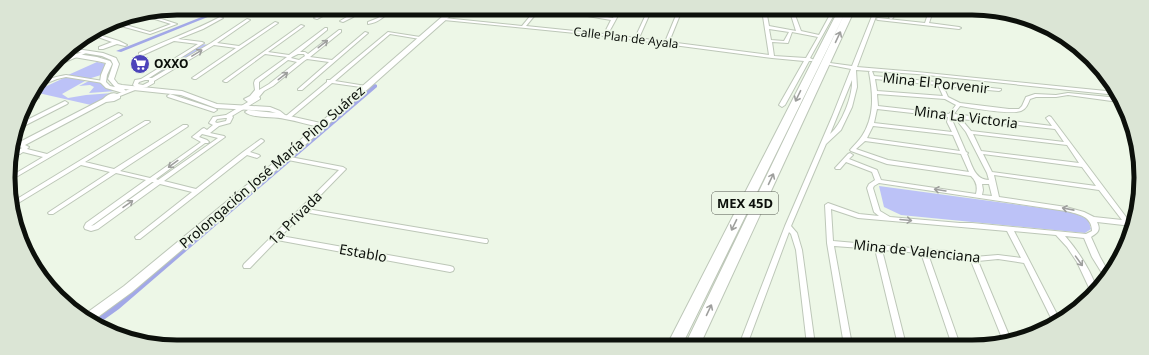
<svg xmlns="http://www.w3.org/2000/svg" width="1149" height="355" viewBox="0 0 1149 355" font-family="'Noto Sans',sans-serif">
  <rect width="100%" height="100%" fill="#edf7e7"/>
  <path fill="#bcc2f7" d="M201,44l9,1 -57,34 -8,-1z
    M97,62l10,2 -6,11 -13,4 -20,-4z
    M66,77l19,4 -23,13 6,4 18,-3 27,-2 -22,12 -57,-13z
    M89,81l12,2 15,8 -27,2 5,-6 -4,-2 -11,1z
    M879,186l192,26 17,7 3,10 -6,4 -184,-18 -17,-8z"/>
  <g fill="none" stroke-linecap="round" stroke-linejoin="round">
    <path fill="#a2a8e7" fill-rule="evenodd" d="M224,8h6l-109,44 -5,-1z
      M375,84l2,1v2l-258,222 -21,15 -9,-3 24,-16 121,-102 139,-118z"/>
    <defs>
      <path id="minor" d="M180,8l21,6 15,-6h6l-21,8 -27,-7z
        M244,8h6l-8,4 -3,-1z
        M273,8h6l-12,6 -3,-1z
        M303,9h4l-15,7 -3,-1z
        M332,9h4l-19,10 -3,-1z
        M360,9h4l-11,8 -10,5 -3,-1z
        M388,9h4c-7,7 -14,14 -24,15v-2l10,-4z
        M536,9h4l-14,17 78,8 7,-14 -53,-9 -2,-1h9l48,8 4,-8h4l-13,24 27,4 13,-28h34l-13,32 100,13 -7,-45h4l3,16 27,5 -5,-16 2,-1 2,1 6,16 18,4 13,-24h4l-26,47 4,2 -2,1h-3l-24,44 -3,2 -3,-2 25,-44 -32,-3 -167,-22 -161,-16 -2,-1 2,-1 78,8zM651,11l26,2 -12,29 -26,-4zM769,29l20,3 -5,9 -13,-1zM792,32l26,5 -12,21 -32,-2 -2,-14 16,1z
        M874,11h4l-21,56 60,5 199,20 1,3 -200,-21 -45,-3 2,5 63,6h2l2,1 60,6v1l-2,1 -56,-5 5,11 12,6 49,6h10l3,-3 4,-9 9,-3 21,1 12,-2 51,5 1,3 -1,1 -51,-7 -12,2h-20l-6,2c-2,5 -4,10 -9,12 -12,4 -47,-3 -61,-5l-6,8 98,12 -6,-8 3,-2 2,1 78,104 4,1 -1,4 -35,-4c4,8 1,11 -6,15l9,20 9,16 -4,5 -13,-21 -8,-19 -19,-2c13,15 25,33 32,53l-5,5 -15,-32 -10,-15 -11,-12 -42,-4 46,89 -6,4 -30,-61 -26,-4 -20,2 33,79 -7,3 -33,-82 -25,-6 -18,-1 32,91h-8l-31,-92 -39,-3 24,95h-8l-23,-96 -41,-3 18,99h-8l-17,-102 -2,-38 3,-2 31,11 20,2 -5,-4 -7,-24 2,-4 6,-4 -3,-8 -26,-10 -6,7h-4l-1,-1 1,-1 12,-13 2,-1 3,2 -4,4 28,11 4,10 95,14c2,-8 0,-13 -5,-18l-84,-12 -36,-13 -1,-1c4,-5 9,-9 12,-14 13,-20 11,-42 7,-64l1,-1 -14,-1 1,17 -5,20 -11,23 -15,14 -35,82 6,7 5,17 13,95h-8l-11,-95 -5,-16 -2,-2 -42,113h-8l46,-119 47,-109 19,-48 -21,-4 -2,-1 2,-1 22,3zM875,79l63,6 5,11 -66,-5zM852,80c1,15 -10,44 -22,54zM877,94l68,5 11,6 -7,9 -71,-8zM877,109l71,8 -1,5 5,10 -78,-9zM953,118h2l11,14 21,41 2,7c-14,0 -17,-15 -22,-26l1,-1 -2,-1 -13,-30zM961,119l94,10 9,13 -93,-11zM873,126l80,9 7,16 -93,-13zM973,134l94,11 12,18 -98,-12zM865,141l96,13 8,18 -81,-12 -32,-11zM983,154l99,13 14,19 -104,-14zM994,175l105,15 23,30 -28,-3 -10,-5 -18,-5 -67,-10zM879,183l187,28c12,3 26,5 26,20l-6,3 -114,-11h-12l-70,-6 -10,-6 -7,-23 1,-2zM982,184h7l3,12 -10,-1 1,-5zM831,209l27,9 149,13 14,27 -23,-3 -24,2 -28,-6 -113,-10z
        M892,11h4l-3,7 -2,1 -2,-1z
        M929,11h4l-4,12 30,4 2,1 -2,1 -81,-9 -2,-1 2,-1 47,5z
        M146,14l31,10 -27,10 -40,-11 2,-2 38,11 21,-8 -29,-9z
        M220,17l3,1 -20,11 -25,10 24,3 2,1 -55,35h3l59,-35 36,-24 3,1 -33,23 22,3 36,-24 3,1 -82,56h-2l-2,-1 44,-30 -22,-3 -60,36v2l-7,4 -7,1 -20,8v2l-6,3 -8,1 -81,43 4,2 -2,2 20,5 70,-40 2,-1 3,2 -111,65v-4l32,-19 -20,-5 -3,2h-10l2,-8 91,-47c4,-4 9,-7 14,-5l18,-7 -2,-2 2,-5 6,-1 57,-35 -24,-3 -31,14h-4v-2c27,-13 55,-22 81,-36zM145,80h4v2l-6,3 -5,-1 1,-2zM20,147l2,1 -3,2h-6z
        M301,25l3,1 -36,26 21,3 36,-27h2v2l-27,22h5l3,2 31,-24h2v2l-31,25 22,3 33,-28 3,1 -66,57h-4v-1l31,-27 -22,-3 -3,2 -31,25 -9,5 -5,6 1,1v1l-28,17 1,1 -3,6 -11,3 -9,7 14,3 1,1 -61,44 32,8 47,-37 18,-13 2,1 1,1 -1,1 -13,10 9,3 1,1 -3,2 -10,-3 -107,84h-4l-1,-2 57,-45 -32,-8 -62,45 -7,2 -6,-2 -1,-2 2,-4 60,-43 -30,-7 -63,41h-4l-1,-1 1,-1 61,-40 -29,-7 -66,40 -2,1 -1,-4 133,-81h4l1,1 -65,40 29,7 69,-44h4l1,1 -1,1 -67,44 30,7 51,-36 -9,-5 10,-8 2,-1 3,2 6,-5 -4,-2 4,-6 13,-2 22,-13 -4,-3 6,-3 5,-6 -1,-7 1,-3 32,-23 -22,-3 -38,28h-2l-2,-1zM298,54h6l1,2 -6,4 -8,-2 1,-1zM288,60l9,2 -28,22 -10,6v-8zM225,118h2l-1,3 -9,2 -2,-1 2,-3zM202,134l16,4 -60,42 -2,-1 49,-36h3l1,-1 -2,-2 -8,-3zM152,182h2l-60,43 -3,1z
        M388,32l32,5 2,1 -2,1 -30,-5 -55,47 31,5h2v2l-36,-5 -42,35h-4l-1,-1 1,-1 41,-34v-2h3z
        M93,33l26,8 8,4 -2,1 -8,-2 -14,5h-4v-2l13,-5 -14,-5 -20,8h-4l7,-4 13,-5 -4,-1z
        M82,52h2l2,1 -28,12h-4l2,-3z
        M66,75l37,6 2,1 -2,1 -37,-6 -9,2 -20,8c7,-8 19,-10 29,-12z
        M37,96l2,1v1l-14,6 3,-4z
        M65,101l3,2 -1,1 -49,25 1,-5z
        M285,156l58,11 3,2 -39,40 178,30h2l1,2 -1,2h-2l-181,-31 -23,24 169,30 3,1 1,2 -1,2 -3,1 -173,-32 -27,28h-6l-1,-2 1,-2 95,-94 -56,-11 -1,-1 1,-1z"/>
      <path id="tertiary" d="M70,48l33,5 13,5 3,6 -5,15 4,5 4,1 60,6 35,13 53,3 10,4 5,4 40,9 1,2 -4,2c-12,-3 -25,-7 -37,-9 -11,-3 -32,0 -40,-7l3,-2 28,3 -7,-2 -53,-3 -35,-13 -57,-6 2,2 -3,2 -17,-5 -6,-6 1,-7 5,-12 -9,-2 -35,-6 2,-3 33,5 13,4 2,3 -5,11 -1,7 4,4 5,1 -7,-8 5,-15 -2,-4 -9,-4 -36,-6z
        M170,94l46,15 1,1 -3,2 -46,-15 -1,-1z"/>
      <path id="secondary" d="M451,9h7l-170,151 -156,132 -41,30 -10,-5 43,-31 158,-130z"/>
      <path id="motorway" d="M838,11h8l-164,334h-15z
        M846,11h8l-154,334h-15z"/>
    </defs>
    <use href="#minor" stroke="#bdc7b8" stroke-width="2"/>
    <use href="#tertiary" stroke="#bdc7b8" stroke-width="2"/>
    <use href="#secondary" stroke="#bdc7b8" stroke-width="2"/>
    <use href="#motorway" stroke="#bdc7b8" stroke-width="2"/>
    <use href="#minor" fill="#fff" fill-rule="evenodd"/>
    <use href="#tertiary" fill="#fff" fill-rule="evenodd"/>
    <use href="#secondary" fill="#fff" fill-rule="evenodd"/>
    <use href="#motorway" fill="#fff" fill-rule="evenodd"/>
  </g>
  <defs><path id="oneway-shaft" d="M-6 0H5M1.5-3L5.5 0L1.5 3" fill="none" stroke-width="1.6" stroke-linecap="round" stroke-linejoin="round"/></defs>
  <g stroke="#9e9f9d">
    <use href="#oneway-shaft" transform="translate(838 37) rotate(-65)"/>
    <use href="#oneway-shaft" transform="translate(323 44) rotate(-38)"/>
    <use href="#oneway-shaft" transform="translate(197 53) rotate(-31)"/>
    <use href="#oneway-shaft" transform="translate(283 76) rotate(-38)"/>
    <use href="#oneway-shaft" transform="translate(798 96) rotate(116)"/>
    <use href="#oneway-shaft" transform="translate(173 164) rotate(144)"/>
    <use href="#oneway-shaft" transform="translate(771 179) rotate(-65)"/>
    <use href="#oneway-shaft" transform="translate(940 190) rotate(-171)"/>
    <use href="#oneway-shaft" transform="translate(128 204) rotate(-35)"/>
    <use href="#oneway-shaft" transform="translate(1068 209) rotate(-169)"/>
    <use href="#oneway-shaft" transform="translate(906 220) rotate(5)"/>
    <use href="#oneway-shaft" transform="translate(734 225) rotate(116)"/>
    <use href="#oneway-shaft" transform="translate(1079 261) rotate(54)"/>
    <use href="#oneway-shaft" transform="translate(709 310) rotate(-65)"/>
  </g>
  <defs>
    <symbol id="supermarket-disc" viewBox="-11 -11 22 22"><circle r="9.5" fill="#4c43ba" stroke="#edf7e7"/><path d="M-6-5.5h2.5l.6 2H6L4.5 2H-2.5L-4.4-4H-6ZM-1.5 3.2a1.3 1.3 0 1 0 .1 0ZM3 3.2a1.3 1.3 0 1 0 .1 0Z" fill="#fff"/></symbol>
  </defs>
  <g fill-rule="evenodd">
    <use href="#supermarket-disc" x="129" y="53" width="22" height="22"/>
  </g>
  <g text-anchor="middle" stroke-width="3.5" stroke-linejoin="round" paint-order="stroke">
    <g font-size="12" fill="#0c100b" stroke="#edf7e7">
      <text transform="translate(626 38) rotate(7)" y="4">Calle Plan de Ayala</text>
    </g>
    <g font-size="12" font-weight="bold" fill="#0c100b" stroke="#edf7e7" text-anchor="start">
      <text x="154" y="68">OXXO</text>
    </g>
    <rect fill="#edf7e7" stroke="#50554d" stroke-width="1" x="712" y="192" width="66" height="22" rx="3"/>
    <g font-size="13" font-weight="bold" fill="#0c100b">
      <text x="745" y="208">MEX 45D</text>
    </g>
    <g font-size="14" fill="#0c100b" stroke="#edf7e7">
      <text transform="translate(936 83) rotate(6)" y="5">Mina El Porvenir</text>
      <text transform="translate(966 117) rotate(7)" y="5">Mina La Victoria</text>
      <text transform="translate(272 167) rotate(-41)" y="5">Prolongación José María Pino Suárez</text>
      <text transform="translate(295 218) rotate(-45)" y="5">1a Privada</text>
      <text transform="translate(917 251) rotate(6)" y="5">Mina de Valenciana</text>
      <text transform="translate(363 253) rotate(10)" y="5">Establo</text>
    </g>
  </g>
  <path d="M0 0H1149V355H0ZM177 15H972A162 162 0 0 1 1134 177V178A162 162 0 0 1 972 340H177A162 162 0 0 1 15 178V177A162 162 0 0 1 177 15Z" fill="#dbe5d5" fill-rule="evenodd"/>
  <path fill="none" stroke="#0c100b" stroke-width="5" d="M177 15H972A162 162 0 0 1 1134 177V178A162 162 0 0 1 972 340H177A162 162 0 0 1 15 178V177A162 162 0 0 1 177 15Z"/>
</svg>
